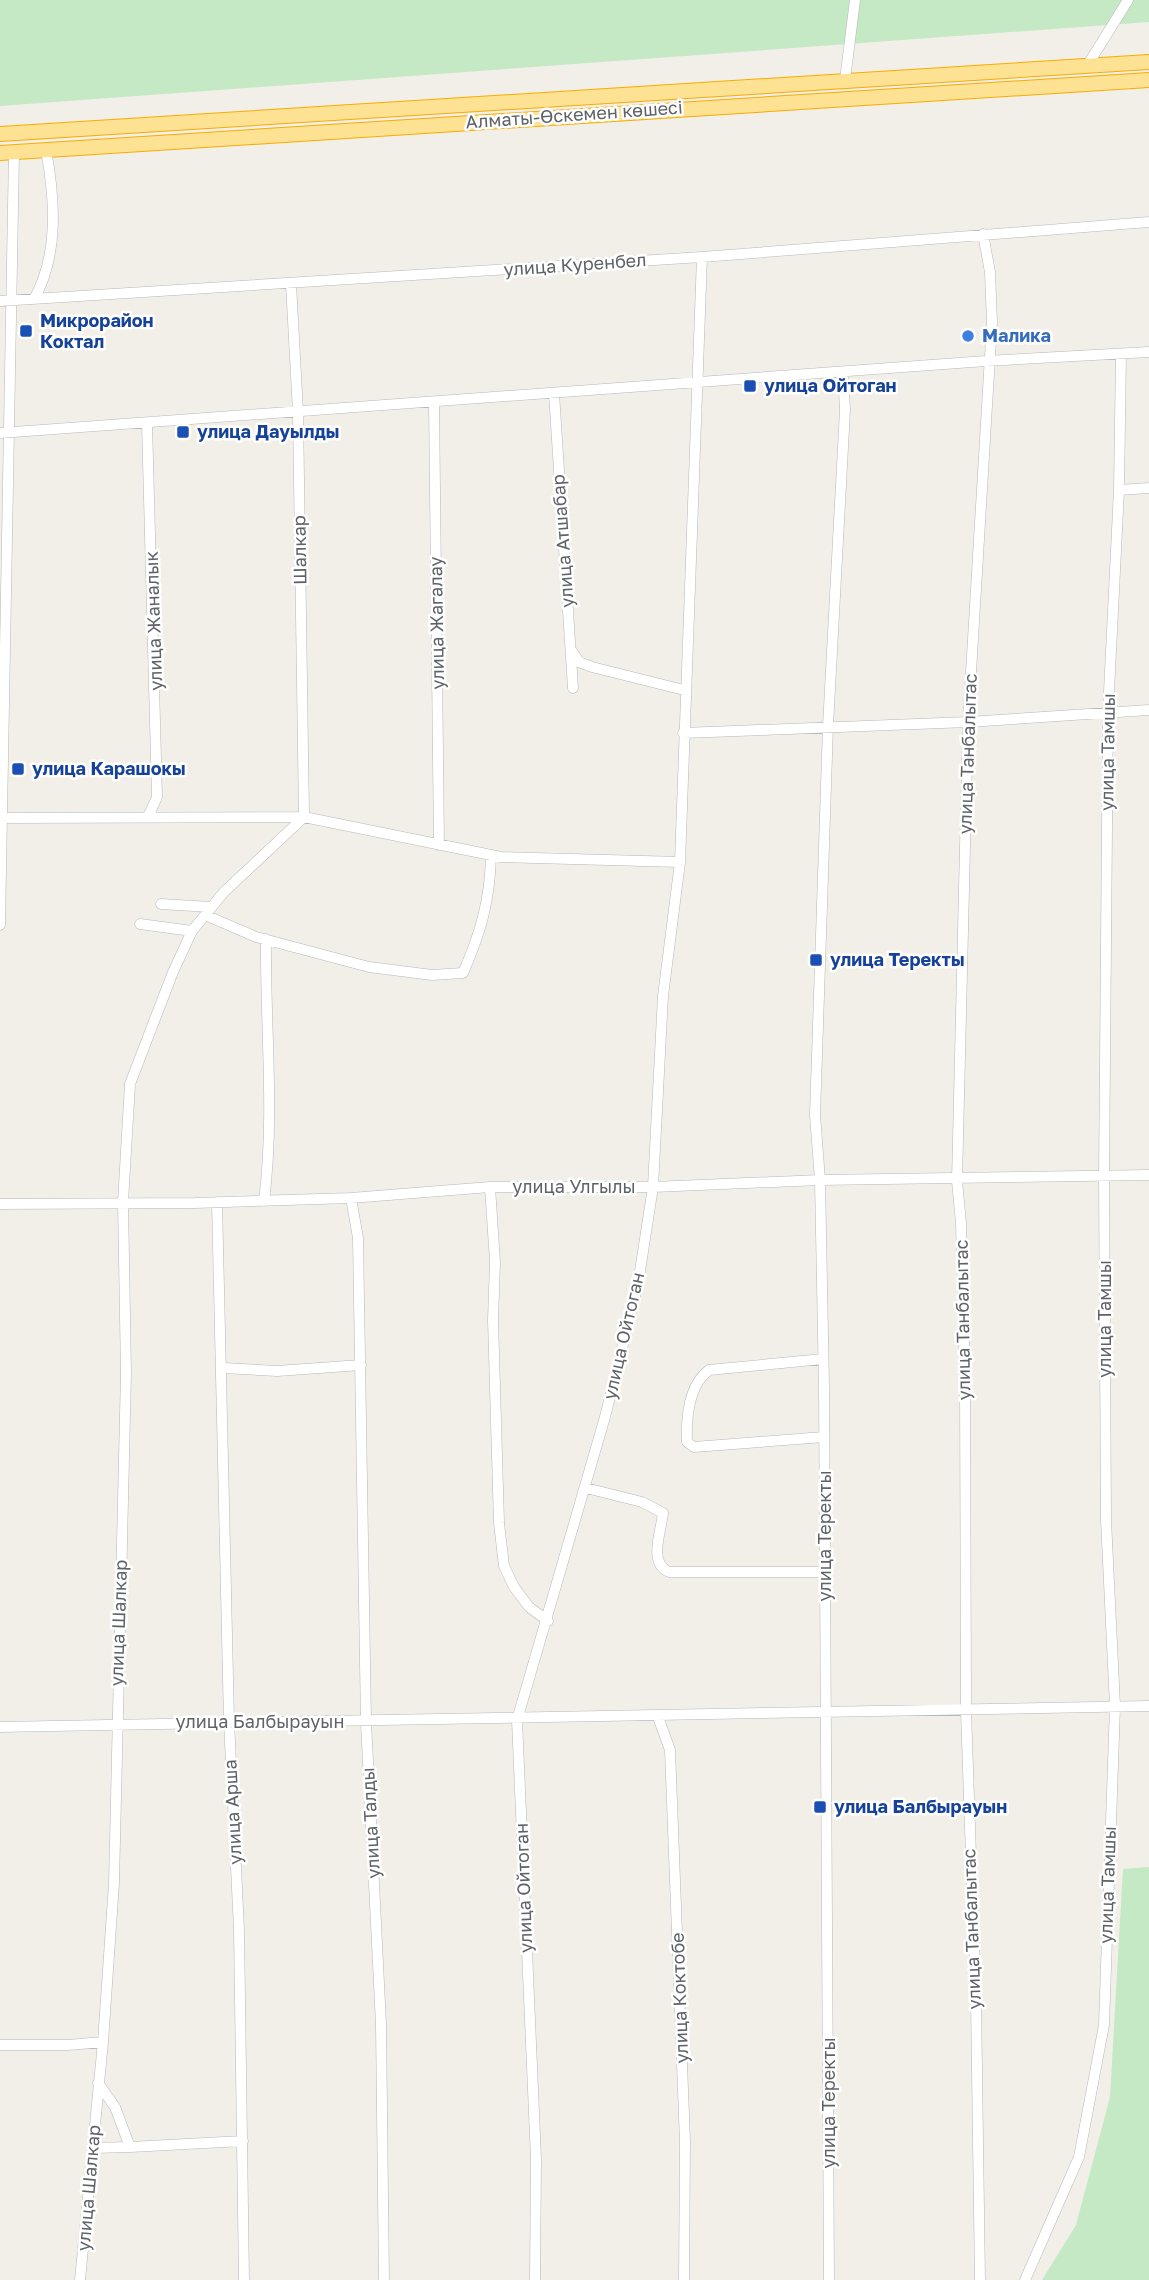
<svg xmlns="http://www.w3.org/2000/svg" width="1149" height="2280" viewBox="0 0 1149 2280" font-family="'Golos Text',sans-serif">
  <rect width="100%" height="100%" fill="#f1efe8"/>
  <path fill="#c5e8c5" d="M0,0h1149v22l-1149,84z
    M1149,1867v413h-107l34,-55 34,-128 13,-228z"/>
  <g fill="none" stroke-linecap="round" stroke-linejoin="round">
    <defs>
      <path id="minor" d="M1087,66l41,-66
        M845,80l10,-80
        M34,299c25,-44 21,-100 12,-149
        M0,301l702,-44 447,-35
        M554,393l19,295
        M434,402l5,443
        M147,423l10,374 -9,20
        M0,433l986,-72 163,-9
        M1119,490l30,-2
        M572,651l7,11 13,5 92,23
        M683,733l285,-11 181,-12
        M2,818l302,-1 197,40 179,5
        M161,904l50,3
        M205,915l51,22 113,30 63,8 31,-2c18,-41 27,-73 28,-118
        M140,924l52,7
        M0,925l14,-773
        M490,1187l5,75 -2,58 6,203 5,43 10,21 15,20 19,14
        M351,1198l7,40 8,484 15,302 3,256
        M264,1201c11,-87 1,-175 2,-262
        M217,1202l12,519 10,209 5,350
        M0,1204l195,-1 156,-5 139,-11h163l167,-7 329,-5
        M823,1359l-114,11c-20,15 -23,47 -22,72l7,5 130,-10
        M223,1368l54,3 84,-6
        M586,1488l56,14 21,11c-2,19 -15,50 6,59h156
        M658,1717l12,33 15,392 -1,138
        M0,1727l1149,-21
        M0,2045h68l35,-3
        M98,2083l17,24 15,40 113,-6
        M93,2148l37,-1
        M80,2280l23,-238 11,-159 12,-510 -3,-171 7,-118 43,-112 19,-41 32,-39 80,-75 -6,-405 -7,-128
        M535,2280l1,-121 -19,-439 88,-303 33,-133 15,-97 10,-191 17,-134 22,-605
        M829,2280l-5,-893 -4,-207 -5,-65 13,-389 17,-316 -2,-38
        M980,2280l-4,-279 -10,-290 -1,-332 -4,-156 -4,-42 11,-459 24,-399 -2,-51 -7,-38
        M1025,2280l54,-123 25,-132 11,-319 -9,-186 -2,-344 4,-464 11,-222 2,-136"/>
      <path id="highway" d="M0,134l1149,-72
        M0,153l1149,-73"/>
    </defs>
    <use href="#minor" stroke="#b5b8bc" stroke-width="11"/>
    <use href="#highway" stroke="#f9ab00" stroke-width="16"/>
    <use href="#minor" stroke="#fff" stroke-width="10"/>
    <use href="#highway" stroke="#fde293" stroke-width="14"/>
  </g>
  <g fill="#1a4fb4" stroke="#fff" stroke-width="2.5">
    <rect x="19" y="324" width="14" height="14" rx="3.5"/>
    <rect x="743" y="379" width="14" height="14" rx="3.5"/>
    <rect x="176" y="425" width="14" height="14" rx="3.5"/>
    <rect x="11" y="762" width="14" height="14" rx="3.5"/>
    <rect x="809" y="953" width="14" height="14" rx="3.5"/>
    <rect x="813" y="1800" width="14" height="14" rx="3.5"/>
  </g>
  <circle fill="#3f7fe0" stroke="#fff" stroke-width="2.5" cx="968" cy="336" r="7"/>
  <g text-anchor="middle" stroke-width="5" stroke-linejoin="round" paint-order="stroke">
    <g font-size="18" fill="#5f6368" stroke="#fff">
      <text transform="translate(574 115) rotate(-4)" y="6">Алматы-Өскемен көшесі</text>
      <text transform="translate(575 265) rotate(-4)" y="6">улица Куренбел</text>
      <text transform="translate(563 541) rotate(-94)" y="6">улица Атшабар</text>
      <text transform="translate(300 550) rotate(-91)" y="6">Шалкар</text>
      <text transform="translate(154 621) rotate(-92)" y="6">улица Жаналык</text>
      <text transform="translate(437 623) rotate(-91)" y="6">улица Жагалау</text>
      <text transform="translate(1108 752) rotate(-89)" y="6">улица Тамшы</text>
      <text transform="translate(968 754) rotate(-88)" y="6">улица Танбалытас</text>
      <text x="574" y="1193">улица Улгылы</text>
      <text transform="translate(1105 1319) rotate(-90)" y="6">улица Тамшы</text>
      <text transform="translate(963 1320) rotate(-91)" y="6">улица Танбалытас</text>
      <text transform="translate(624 1336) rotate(-77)" y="6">улица Ойтоган</text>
      <text transform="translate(825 1536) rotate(-90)" y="6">улица Теректы</text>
      <text transform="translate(119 1623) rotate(-88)" y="6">улица Шалкар</text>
      <text x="260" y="1728">улица Балбырауын</text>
      <text transform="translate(233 1812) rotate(-93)" y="6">улица Арша</text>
      <text transform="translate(371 1823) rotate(-93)" y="6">улица Талды</text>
      <text transform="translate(1108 1885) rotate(-88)" y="6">улица Тамшы</text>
      <text transform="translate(524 1888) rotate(-92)" y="6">улица Ойтоган</text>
      <text transform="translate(972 1929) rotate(-92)" y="6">улица Танбалытас</text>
      <text transform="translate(680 1998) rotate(-92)" y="6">улица Коктобе</text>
      <text transform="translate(829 2103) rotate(-90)" y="6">улица Теректы</text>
      <text transform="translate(89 2188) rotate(-85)" y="6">улица Шалкар</text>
    </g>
    <g font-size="18" font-weight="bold" fill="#164399" stroke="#fff" text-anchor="start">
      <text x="40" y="327">Микрорайон<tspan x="40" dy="21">Коктал</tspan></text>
      <text x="764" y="392">улица Ойтоган</text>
      <text x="197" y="438">улица Дауылды</text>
      <text x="32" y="775">улица Карашокы</text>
      <text x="830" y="966">улица Теректы</text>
      <text x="834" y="1813">улица Балбырауын</text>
    </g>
    <g font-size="18" font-weight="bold" fill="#366cbe" stroke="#fff" text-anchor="start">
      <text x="982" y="342">Малика</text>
    </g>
  </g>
</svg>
